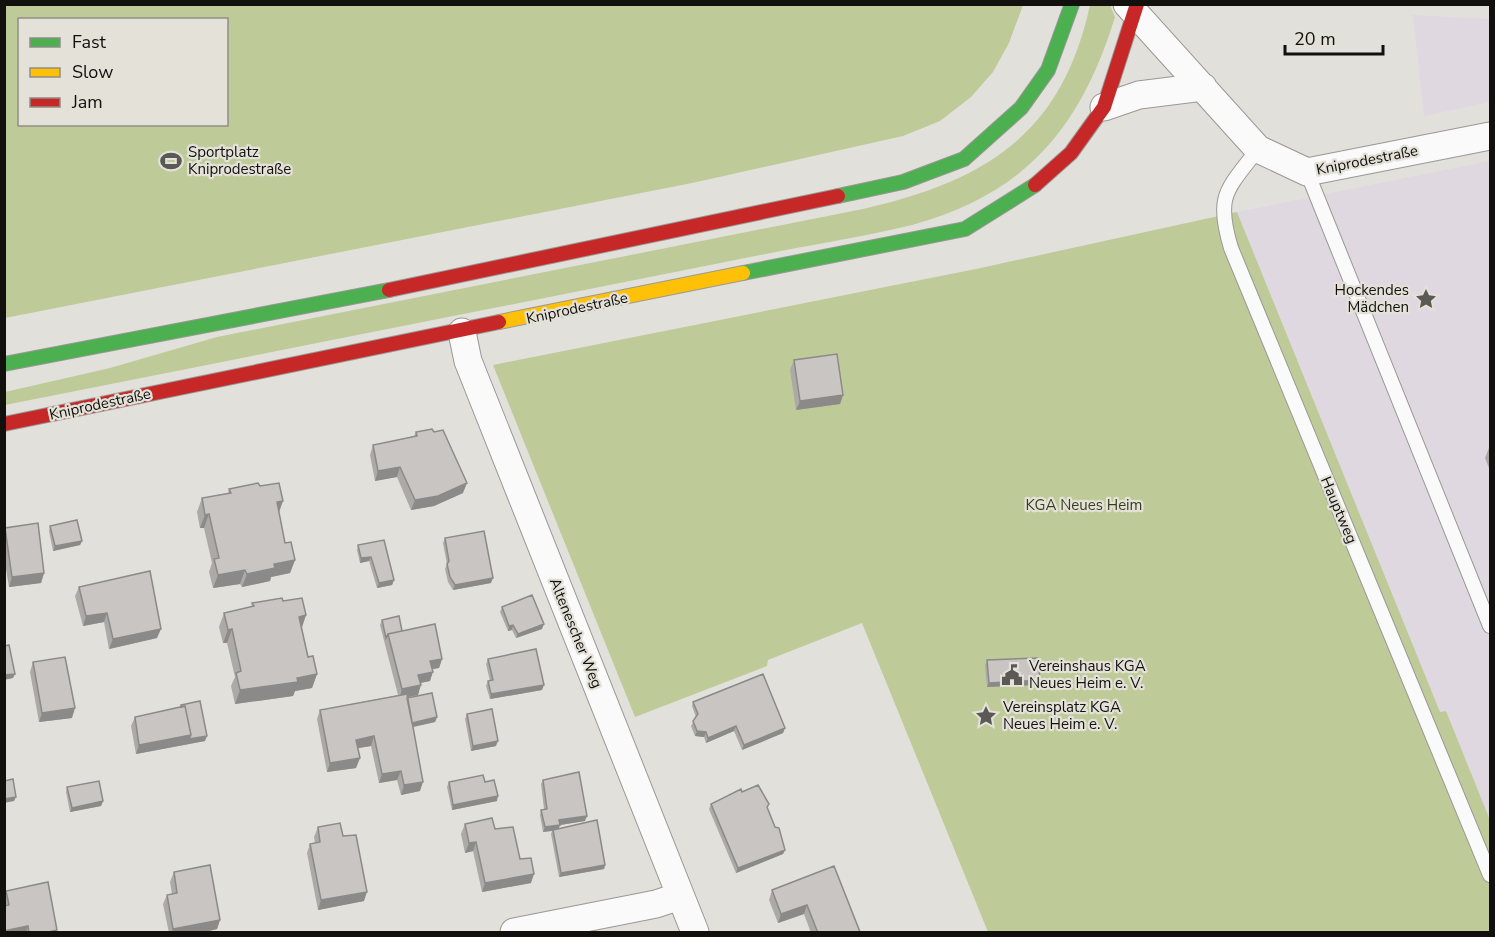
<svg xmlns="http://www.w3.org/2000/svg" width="1495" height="937" viewBox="0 0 1495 937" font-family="'Nunito Sans',sans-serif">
  <rect width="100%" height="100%" fill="#e1e0db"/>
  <path fill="#e0d8e0" d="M1413,15l77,4v83l-66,14z
    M1490,161v659l-44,-109 -6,2 -203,-501z"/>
  <path fill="#becb99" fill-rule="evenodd" d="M5,4h1018v1l-14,38 -16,29 -22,25 -31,24 -37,15 -211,47 -687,135zM20,20h206v104h-206z
    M1090,5h20l5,12c-34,110 -89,177 -203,208 -41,10 -84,17 -126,25l-781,155v-13l105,-24 107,-31 646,-128c123,-28 199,-75 227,-204z
    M1237,212l203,500 6,-1 44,109v112h-502l-126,-309 -94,37 -1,6 -132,51 -142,-352 483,-96z"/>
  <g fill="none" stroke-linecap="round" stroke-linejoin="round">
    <defs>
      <path id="lane" d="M1258,149c-31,41 -43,46 -27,99l259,627
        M1307,172l183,454"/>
      <path id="street" d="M1127,4l131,145 49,23 183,-36
        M1104,107l35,-12 64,-8
        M462,332l6,29 227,571
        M514,932l142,-28 24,-8"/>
      <path id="fast" d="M838,196l65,-14 61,-23 57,-51 27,-38 24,-66
        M743,273l222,-44 70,-44
        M4,364l385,-74"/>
      <path id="slow" d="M499,322l244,-49"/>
      <path id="jam" d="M1035,185l36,-32 33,-46 33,-103
        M389,290l449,-94
        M4,424l495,-102"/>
    </defs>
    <use href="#lane" stroke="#999895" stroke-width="16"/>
    <use href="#street" stroke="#999895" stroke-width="29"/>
    <use href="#fast" stroke="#999895" stroke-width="16"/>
    <use href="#slow" stroke="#999895" stroke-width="16"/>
    <use href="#jam" stroke="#999895" stroke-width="16"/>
    <use href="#lane" stroke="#fafafa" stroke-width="14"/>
    <use href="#street" stroke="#fafafa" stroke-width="27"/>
    <use href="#fast" stroke="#4caf50" stroke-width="14"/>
    <use href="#slow" stroke="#ffc107" stroke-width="14"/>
    <use href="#jam" stroke="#c62828" stroke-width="14"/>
  </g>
  <path fill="#aca9a7" d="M794,360l49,35 -3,9 -44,6 -6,-40z
    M416,432l47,61 -29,13 -23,4 -14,-33 -22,4 -5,-26 3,-10 41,-9z
    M1490,445l1,1v27l-6,-15z
    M260,486l19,27 6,30 10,17 -5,13 -19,4 -1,4 -28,6 -2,-3 -27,4 -4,-16 3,-9 -8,-35h-4l-3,-16 5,-14 26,-5 1,-4z
    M50,526l32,15 -2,4 -27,6 -4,-20z
    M5,528l39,45 -3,10 -32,4 -5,-30z
    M445,538l46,45 -38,7 -5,-8 -3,-13 2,-5 -4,-21z
    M358,545l36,35 -2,5 -15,3 -8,-27 -9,2 -3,-13z
    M79,587l78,51 -48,11 -5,-27 -21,4 -8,-30z
    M283,601l23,14 -4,13 6,29 9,17 -5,14 -17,3 -2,5 -58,8 -4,-18 4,-9 -8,-34h-4l-4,-16 5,-14 27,-6 1,-4z
    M502,607l40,22 -26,9 -4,-8 -4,1 -8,-19z
    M382,620l20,11 40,28 -3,9 -7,1 -2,12 -10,2 -2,12 -11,2 30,20 -2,5 -22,5 7,64 -19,4 -4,-15 -18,3 -8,-37 -13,2 2,10 -4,10 -29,4 -10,-53 3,-9 78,-15 -18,-70z
    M488,659l54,31 -52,9 -4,-13 2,-5h2l-4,-17z
    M987,660l53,20 -2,5 -51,2 -2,-22z
    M33,662l39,56 -33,4 -9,-50z
    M693,702l92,26 -2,5 -41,17 -8,-19 -28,12 -2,-6 -9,-1 -4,-10 5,-9 -4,-11z
    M181,705l24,36 -69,13 -5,-28 4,-9 45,-10z
    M467,714l29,32 -25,5 -6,-32z
    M543,780l42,41 -25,4 -1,3 46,37 -1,4 -45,8 -8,-43 1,-3 -9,1 -3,-17 1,-5 3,-1 -3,-25z
    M449,782h36l12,19 -45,9 -5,-23z
    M67,787l36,14 -2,5 -31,6 -4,-20z
    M742,792l43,58 -2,4 -47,19 -27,-64 2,-5z
    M465,824l30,5 36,54 -49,9 -9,-41 -8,2 -4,-19z
    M318,827l25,9 21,65 -46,9 -11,-57 3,-9 5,-1 -1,-6z
    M834,866l26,67h-49l-7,-19 -26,9 -9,-23 3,-10z
    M174,872l46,48 -3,9 -16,4h-32l-6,-29 4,-9 5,-1 -2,-12z
    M6,891l51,39 -1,3h-52v-38z"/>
  <path fill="#8c8a88" d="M843,395l-3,9 -44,6 4,-9z
    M400,467l-3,10 -22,4 3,-10z
    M467,483l-4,10 -29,13 -23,4 4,-10z
    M283,501l-5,14 -1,-13z
    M209,514l-5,14h-4l5,-13z
    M82,541l-2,4 -27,6 2,-5z
    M371,557l-2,4 -9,2 1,-5z
    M295,560l-5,13 -19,4 -1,4 -28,6 5,-13 27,-10z
    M245,570l-5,14 -27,4 5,-13z
    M44,573l-3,10 -32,4 3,-10z
    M493,578l-2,5 -38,7 2,-5z
    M394,580l-2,5 -15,3 2,-5z
    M107,613l-3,9 -21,4 3,-10z
    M306,615l-5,14 -2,-12z
    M544,624l-2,5 -26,9 2,-4z
    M513,625l-1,5 -4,1 1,-5z
    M161,629l-4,9 -48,11 4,-10z
    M232,629l-5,14h-4l5,-13z
    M442,659l-3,9 -12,2 3,-9z
    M433,672l-3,9 -15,3 3,-9z
    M15,674l-2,4 -9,2v-5z
    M317,674l-5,14 -17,3 -2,5 -58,8 5,-14z
    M1040,680l-2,5 -51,2 2,-4z
    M421,685l-3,10 -19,4 3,-10z
    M544,685l-2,5 -52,9 1,-5z
    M75,708l-3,10 -33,4 3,-9z
    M437,717l-2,5 -27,6 2,-5z
    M736,726l-2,5 -28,12 2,-5z
    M785,728l-2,5 -41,17 2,-5z
    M697,731l9,1 -2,5 -9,-1z
    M191,735l16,1 -2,5 -69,13 3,-9z
    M374,736l-3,10 -18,3 3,-9z
    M498,741l-2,5 -25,5 2,-5z
    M360,758l-4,10 -29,4 3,-9z
    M401,771l-4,9 -18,3 3,-9z
    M423,782l-3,9 -19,4 3,-10z
    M498,796l-1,5 -45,9 1,-5z
    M16,797l-2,4 -10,2v-4z
    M103,801l-2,5 -31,6 2,-4z
    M587,816l-2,5 -25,4 -2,5 -15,2 2,-5 14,-7z
    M476,842l-3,9 -8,2 4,-10z
    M785,850l-2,4 -47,19 2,-5z
    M605,865l-1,4 -45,8 2,-4z
    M534,874l-3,9 -49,9 3,-9z
    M367,892l-3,9 -46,9 3,-10z
    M807,905l-3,9 -26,9 3,-9z
    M220,920l-3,9 -16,4h-29l1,-4z
    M28,926l-2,7h-22v-2z"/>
  <path fill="#c8c5c2" stroke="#8c8a88" stroke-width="1.5" d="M837,354l6,41 -43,6 -6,-41z
    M432,429l2,3 9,-2 24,53 -29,13 -23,4 -15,-33 -22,4 -5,-26 44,-9 -1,-4z
    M258,483l2,3 19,-3 4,18 -6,1 8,41 6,-1 4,18 -21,4 1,4 -28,6 -2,-4 -27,5 -4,-16 5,-1 -10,-44 -4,1 -3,-17 29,-5 -2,-4z
    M77,520l5,21 -27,5 -5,-20z
    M38,523l6,50 -32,4 -7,-49z
    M484,531l9,47 -38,7 -5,-8 -3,-13 2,-3 -4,-23z
    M384,540l10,40 -15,3 -8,-26 -10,1 -3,-13z
    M150,571l11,58 -48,10 -6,-26 -21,3 -7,-29z
    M532,595l12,29 -26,10 -5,-9 -4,1 -7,-19z
    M282,598l1,3 19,-3 4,17 -7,2 9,40 5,-1 4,18 -20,4 1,4 -58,8 -4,-17 5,-2 -9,-42 -4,1 -4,-17 30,-7 -2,-3z
    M399,616l3,15 -14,3 -2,4 -4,-18z
    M435,624l7,35 -12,2 3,11 -15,3 3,10 -19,4 -14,-55z
    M9,645l6,29 -11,1v-29z
    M536,649l8,36 -53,9 -3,-13 5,-1 -5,-21z
    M65,657l10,51 -33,5 -9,-51z
    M1038,658l2,22 -51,3 -2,-23z
    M763,674l22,54 -41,17 -8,-19 -28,12 -2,-6 -9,-1 -4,-10 5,-7 -5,-12z
    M432,693l5,24 -25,6 -5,-25z
    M407,694l16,88 -19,3 -3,-14 -19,3 -8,-38 -18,4 4,18 -30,5 -10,-53z
    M200,701l7,35 -18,3 2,-4 -6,-29 -3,1 -1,-2z
    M185,706l6,29 -52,10 -4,-28z
    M492,709l6,32 -25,5 -6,-32z
    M579,772l8,44 -28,4 1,5 -15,2 -4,-17 6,-1 -4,-29z
    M483,775l2,7 9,-2 4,16 -45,9 -4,-23z
    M13,779l3,18 -12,2v-18z
    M99,781l4,20 -31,7 -5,-21z
    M758,785l11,19 -2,3 8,20 4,1 6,22 -47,18 -27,-64 30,-15 1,3z
    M492,818l3,11 18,-2 7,32 11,-1 3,16 -49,9 -9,-41 -7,1 -4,-19z
    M597,820l8,45 -44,8 -8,-43z
    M340,823l3,13 13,-1 11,57 -46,8 -11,-56 10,-2 -2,-15z
    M210,865l10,55 -47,9 -6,-34 10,-2 -3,-21z
    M834,866l26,66 -2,1h-40l-11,-28 -26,9 -9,-24z
    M48,882l9,48 -13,3h-15l-1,-7 -24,5v-25l5,-1 -3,-14z"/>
  <defs>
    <symbol id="stadium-bare" viewBox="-9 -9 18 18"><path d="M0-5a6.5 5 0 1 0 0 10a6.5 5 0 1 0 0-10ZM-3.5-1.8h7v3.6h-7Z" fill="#5a5955" stroke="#e4e1d8" stroke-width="2.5" paint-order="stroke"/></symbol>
    <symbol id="sight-bare" viewBox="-9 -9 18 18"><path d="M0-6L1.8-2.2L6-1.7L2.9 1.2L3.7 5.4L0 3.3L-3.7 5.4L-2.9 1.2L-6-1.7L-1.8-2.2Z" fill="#5a5955" stroke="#e4e1d8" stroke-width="2.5" paint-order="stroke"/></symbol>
    <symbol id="civic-bare" viewBox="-9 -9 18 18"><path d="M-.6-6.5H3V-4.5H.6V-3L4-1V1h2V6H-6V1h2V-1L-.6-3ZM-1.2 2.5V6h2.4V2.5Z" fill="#5a5955" stroke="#e4e1d8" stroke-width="2.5" paint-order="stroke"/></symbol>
  </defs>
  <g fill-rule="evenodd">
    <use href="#stadium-bare" x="156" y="146" width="30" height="30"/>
    <use href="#sight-bare" x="1411" y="284" width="30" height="30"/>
    <use href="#civic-bare" x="997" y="660" width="30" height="30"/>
    <use href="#sight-bare" x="971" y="701" width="30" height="30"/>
  </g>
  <g text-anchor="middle" stroke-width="4.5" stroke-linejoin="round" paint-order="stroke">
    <g font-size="15" fill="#11100d" stroke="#e4e1d8" text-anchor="start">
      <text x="188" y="157">Sportplatz<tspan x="188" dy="17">Kniprodestraße</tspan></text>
      <text x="1409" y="295" text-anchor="end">Hockendes<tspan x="1409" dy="17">Mädchen</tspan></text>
      <text x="1029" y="671">Vereinshaus KGA<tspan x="1029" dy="17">Neues Heim e. V.</tspan></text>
      <text x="1003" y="712">Vereinsplatz KGA<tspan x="1003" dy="17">Neues Heim e. V.</tspan></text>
    </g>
    <g font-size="15" fill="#11100d" stroke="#e4e1d8">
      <text transform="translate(1367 160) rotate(-11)" y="5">Kniprodestraße</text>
      <text transform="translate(577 308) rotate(-12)" y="5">Kniprodestraße</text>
      <text transform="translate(100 404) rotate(-12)" y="5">Kniprodestraße</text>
      <text transform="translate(1339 510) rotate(67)" y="5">Hauptweg</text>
      <text transform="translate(576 633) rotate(68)" y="5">Altenescher Weg</text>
    </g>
    <g font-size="15" fill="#353f19" stroke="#e4e1d8">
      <text x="1084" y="510">KGA Neues Heim</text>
    </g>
  </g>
  <rect width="1495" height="937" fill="none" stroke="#11100d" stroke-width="12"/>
  <rect x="18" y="18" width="210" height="108" fill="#e4e1d8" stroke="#908d87" stroke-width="1.5"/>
  <rect x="30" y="38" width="30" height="9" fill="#4caf50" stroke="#908d87" stroke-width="1.5"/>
  <text x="72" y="48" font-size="18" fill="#11100d">Fast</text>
  <rect x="30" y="68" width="30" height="9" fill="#ffc107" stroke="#908d87" stroke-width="1.5"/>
  <text x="72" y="78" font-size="18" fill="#11100d">Slow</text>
  <rect x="30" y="98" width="30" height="9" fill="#c62828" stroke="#908d87" stroke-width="1.5"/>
  <text x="72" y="108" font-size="18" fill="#11100d">Jam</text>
  <path d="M1285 45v9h98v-9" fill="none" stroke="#11100d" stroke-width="3"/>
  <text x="1294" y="45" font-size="18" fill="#11100d" stroke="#e4e1d8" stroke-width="4.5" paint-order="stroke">20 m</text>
</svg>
